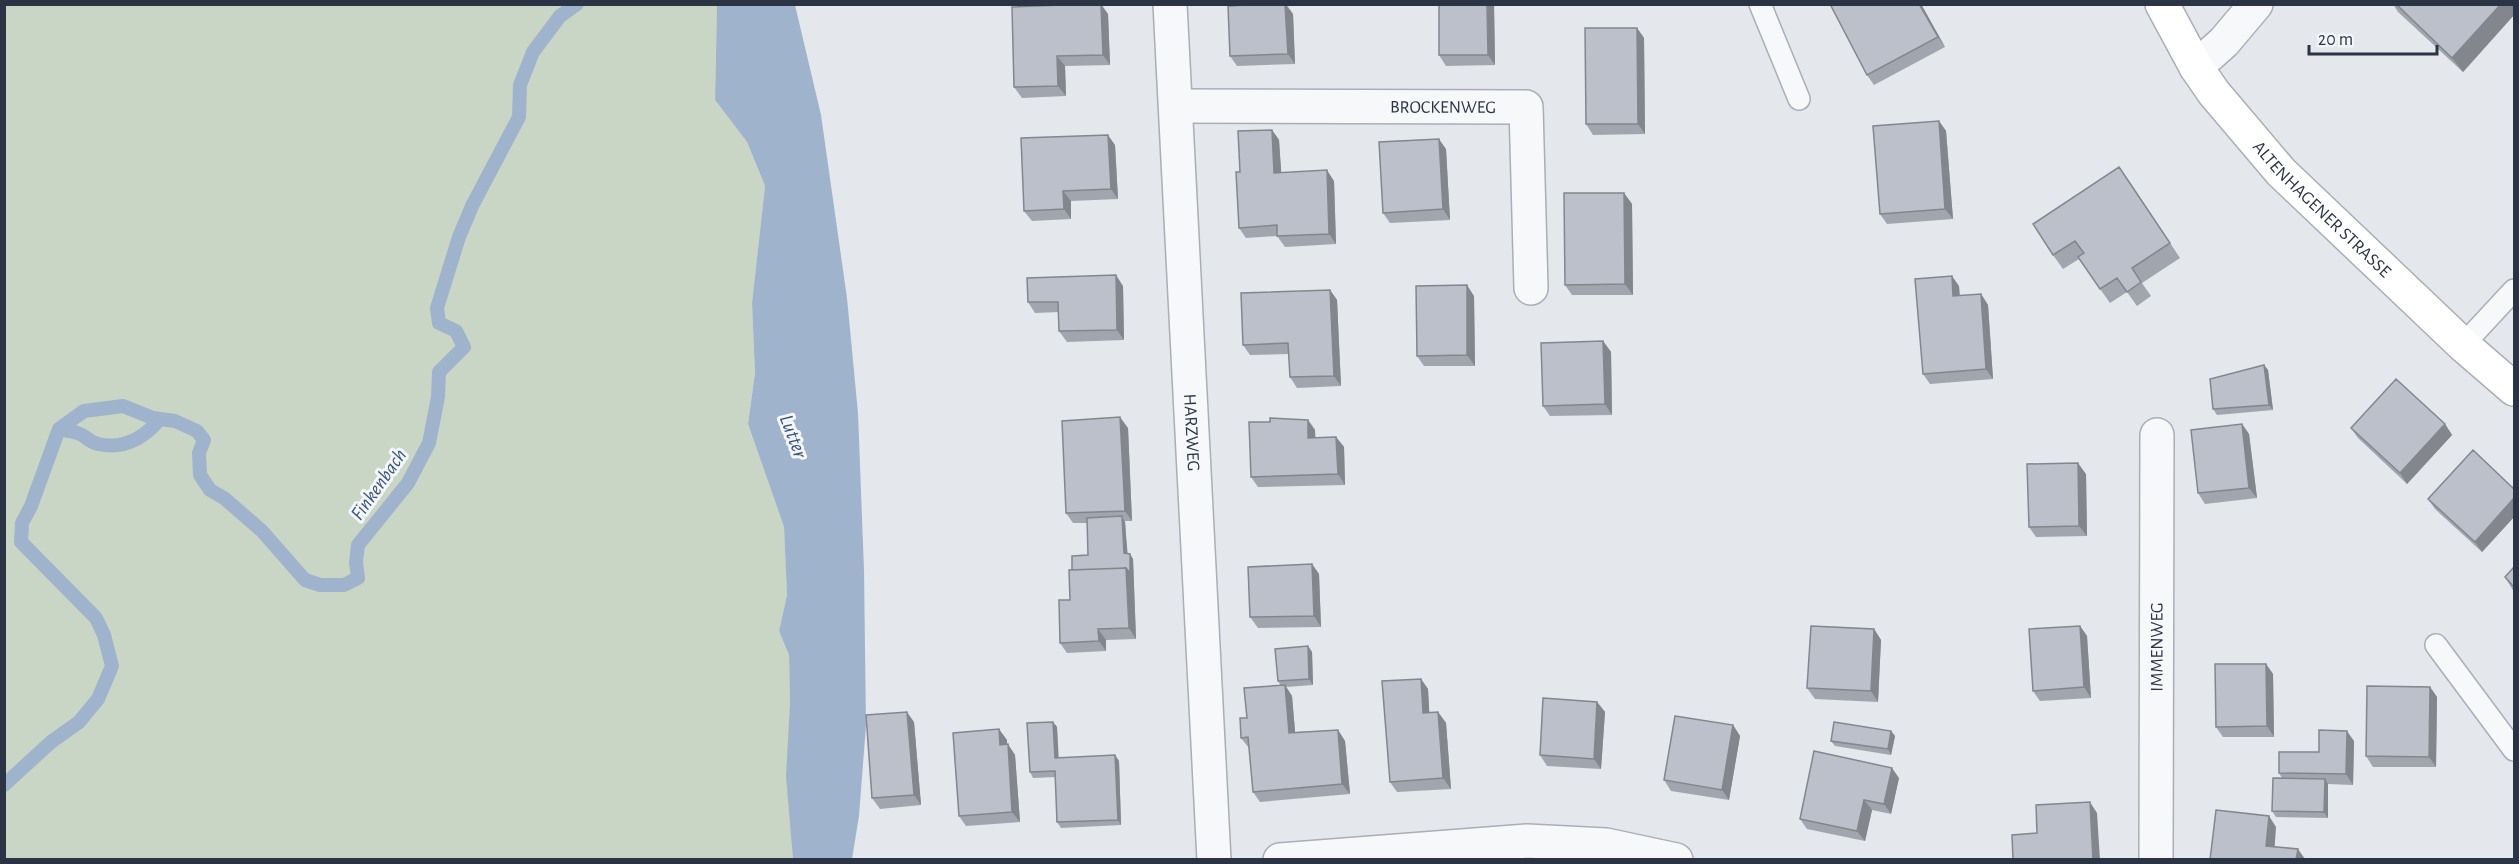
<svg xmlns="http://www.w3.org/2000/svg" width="2519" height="864" viewBox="0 0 2519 864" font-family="'Alegreya Sans',sans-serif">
  <rect width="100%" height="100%" fill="#e4e7ec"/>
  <path fill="#c9d6c5" d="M5,5h712l-2,95 32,42 18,44 -13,117 3,70 -7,51 36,103 3,68 -8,36 10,24 4,204 -788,1z"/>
  <path fill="#9fb4cc" d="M717,5h78l26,110 26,183 11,115 6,157 2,155 -7,91 -7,43h-59l-7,-83 4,-72 -1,-49 -10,-24 8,-36 -3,-68 -36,-103 7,-51 -3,-70 13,-117 -18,-44 -32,-42z"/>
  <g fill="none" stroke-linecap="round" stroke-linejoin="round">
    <path stroke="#9fb4cc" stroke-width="14" d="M59,429c7,2 16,2 23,6 5,3 10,8 16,9 26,6 46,-6 62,-25
      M4,785l47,-43 28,-20 19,-23 14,-33 -8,-31 -8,-17 -75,-76 1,-19 9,-17 28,-77 25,-18 39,-5 30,12 22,3 22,10 7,9 -5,13 1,22 10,15 14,8 38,33 43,49 15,5h24l14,-7 -2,-16 2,-17 50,-62 21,-40 9,-46 1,-25 25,-25 -8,-16 -17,-8 -2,-15 22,-71 13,-31 47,-89 1,-32 13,-33 27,-36 17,-12"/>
    <defs>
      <path id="lane" d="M1760,4l39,95
        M2463,345l51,-55
        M2436,645l78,105"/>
      <g id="street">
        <path id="s1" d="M1170,4l44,856"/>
        <path d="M2196,67l28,-25 32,-38"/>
        <path id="s2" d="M1177,106l349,1 5,181"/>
        <path d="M1280,860l247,-19 79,4 70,15"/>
        <path id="s3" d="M2156,860l1,-425"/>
      </g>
      <g id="secondary">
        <path id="s4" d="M2162,4l34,63 18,26 67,79 182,173 51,44"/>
      </g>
    </defs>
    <use href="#lane" stroke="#a9aeb7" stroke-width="24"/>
    <use href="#street" stroke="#a9aeb7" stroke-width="36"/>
    <use href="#secondary" stroke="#a9aeb7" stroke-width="36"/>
    <use href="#lane" stroke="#f7f8fa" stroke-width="21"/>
    <use href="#street" stroke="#f7f8fa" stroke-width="33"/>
    <use href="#secondary" stroke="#fff" stroke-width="33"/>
  </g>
  <path fill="#a1a5ae" d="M1266,4h20l7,10 2,50 -58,2 -7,-10z
    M1439,4h55l1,61 -49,1 -7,-11z
    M1921,4l24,43 -71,38 -7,-10z
    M2393,4h121v11l-51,57 -65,-60z
    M1108,14l2,51 -45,1 1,30 -44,2 -8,-11z
    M1637,28l7,10 1,96 -52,1 -7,-11z
    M1939,121l7,10 7,88 -66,5 -7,-10z
    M1272,130l7,10 2,32 53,9 2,63 -51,3 -8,-11 -31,2 -7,-10 1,-56z
    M1115,145l3,54 -47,2v18l-39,2 -8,-10z
    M1446,149l4,71 -60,3 -7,-10z
    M2129,181l51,77 -38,25 9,13 -14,10 -10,-14 -17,11 -31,-44 -16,10 -10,-14z
    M1624,193l8,11 1,91h-61l-7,-10z
    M1123,286l1,54 -57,2 -8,-11v-19l-24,1 -7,-11z
    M1959,286l1,10 21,-2 7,11 5,74 -63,5 -7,-10z
    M1330,290l7,10 4,86 -44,2 -7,-11 -1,-23 -39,1 -7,-10z
    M1474,296l1,70h-51l-7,-10z
    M1603,341l8,11 1,63 -62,1 -7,-10z
    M2264,365l4,5 5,40 -56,5 -4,-6z
    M1308,420l7,10v8l21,-1 8,10 1,38 -87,2 -7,-10z
    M2242,424l7,10 8,64 -52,6 -7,-11z
    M2445,424l7,11 -45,49 -49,-46 -7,-10z
    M1128,428l4,93h-7l2,33h3l3,5 3,80 -30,1v11l-39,2 -7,-10 10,-43 2,-30 16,-15 -1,-32h-14l-7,-10z
    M2086,474l1,62 -51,1 -7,-10z
    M2514,489v28l-32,35 -47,-43 -7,-10z
    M1312,564l7,10 2,53 -63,1 -8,-11z
    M2514,567v25l-9,-15z
    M2080,626l7,10 4,62 -51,3 -7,-10z
    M1874,629l7,11 -3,62 -63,-3 -8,-11z
    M1308,646l4,6 1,33 -27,2 6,9 3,36 43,-2 7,11 5,53 -90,8 -7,-10 -4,-44 -8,-10 40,-52 -3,-5z
    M2266,664l7,10 1,63h-51l-7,-10z
    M1421,679l7,10 1,24 9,-1 8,11 5,66 -54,3 -7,-10z
    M2430,687l7,10 -1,70h-63l-7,-11z
    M1597,702l8,10 -4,57 -54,-3 -7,-11z
    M914,722l7,83 -41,4 -8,-11z
    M1053,722l4,5 1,31 57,-3 4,6 2,64 -60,3 -4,-6 -1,-45 -23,1 -3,-6z
    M1733,725l7,11 -11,64 -58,-9 -7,-11z
    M1891,731l4,5 -4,19 -56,-9 -4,-5z
    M1007,740v4l8,11 5,67 -54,4 -7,-10z
    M2354,741l-1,44 -25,-1v34l-52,-1 -4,-6 10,-33 -3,-5 40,-21z
    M1899,778l-8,36 -19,-4 -7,31 -58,-12 -7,-10z"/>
  <path fill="#83868d" d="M1101,4l7,10 2,51 -7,-10z
    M1285,4l8,10 2,50 -7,-10z
    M1487,4h7l1,61 -7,-10z
    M1919,4h2l24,43 -7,-10z
    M2501,4h13v11l-51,57 -11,-14z
    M1637,28l7,10 1,96 -7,-10z
    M1057,56l8,10 1,30 -8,-10z
    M1939,121l7,10 7,88 -8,-10z
    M1272,130l7,10 3,43 -8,-10z
    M1108,135l7,10 3,54 -7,-10z
    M1439,139l7,10 4,71 -7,-11z
    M1327,170l7,11 2,63 -7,-10z
    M1063,191l8,10v18l-7,-10z
    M1624,193l8,11 1,91 -8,-11z
    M1116,275l7,11 1,54 -7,-10z
    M1952,276l7,10 1,21 -7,-11z
    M1467,285l7,11 1,70 -8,-11z
    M1330,290l7,10 4,86 -7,-10z
    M1981,294l7,11 5,74 -7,-10z
    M1603,341l8,11 1,63 -7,-11z
    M2264,365l4,5 5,40 -4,-5z
    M1120,417l8,11 4,93 -7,-10z
    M1308,420l7,10 1,18 -8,-10z
    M2242,424l7,10 8,64 -8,-10z
    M2445,424l7,11 -45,49 -7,-11z
    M1336,437l8,10 1,38 -7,-11z
    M2078,463l8,11 1,62 -8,-10z
    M2514,498v19l-32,35 -7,-10z
    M1122,516l3,6 3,37 -4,-6z
    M1130,554l3,5 3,80 -7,-11 -3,-60z
    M1312,564l7,10 2,53 -7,-11z
    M2080,626l7,10 4,62 -7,-11z
    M1098,629l8,11v11l-7,-10z
    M1874,629l7,11 -3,62 -7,-11z
    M1308,646l4,6 1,33 -4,-6z
    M2266,664l7,10 1,63 -7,-11z
    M1421,679l7,10 2,35 -7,-11z
    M1285,685l7,11 4,47 -7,-10z
    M2430,687l7,10 -1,70 -7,-10z
    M1597,702l8,10 -4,57 -7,-10z
    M907,712l7,10 7,83 -7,-10z
    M1438,712l8,11 5,66 -8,-11z
    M1053,722l4,5 2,36 -4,-5z
    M1733,725l7,11 -11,64 -7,-10z
    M999,729l8,11v15l-7,-10z
    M1338,730l7,11 5,53 -8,-10z
    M1891,731l4,5 -4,19 -3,-6z
    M2347,731l7,10 -1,44 -7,-11z
    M1008,744l7,11 5,67 -8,-10z
    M1115,755l4,6 2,64 -3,-5z
    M1892,768l7,10 -8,36 -7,-10z
    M2325,779l3,5v34l-4,-6z
    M1864,800l8,10 -7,31 -8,-10z
    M2090,802l7,11 3,47h-7z
    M2269,816l7,11 -2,29 -8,-10z
    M2298,849l7,10 -9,1z"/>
  <path fill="#bbc0ca" stroke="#83868d" stroke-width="1.5" d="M1088,4h13l2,51 -46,1 1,30 -44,1 -2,-80z
    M1266,4h19l3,50 -58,2 -2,-50z
    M1439,4h48l1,51h-49z
    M1830,4h89l19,33 -71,38z
    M2396,4h105l-49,54z
    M1585,28h52l1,96h-52z
    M1939,121l6,88 -65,5 -7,-88z
    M1272,130l2,43 53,-3 2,64 -52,2v-11l-38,3 -3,-56h4l-2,-41z
    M1108,135l3,54 -48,2 1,18 -40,2 -3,-73z
    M1439,139l4,70 -60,4 -4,-71z
    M2119,167l51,76 -38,25 9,14 -14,10 -10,-14 -17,11 -22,-32 6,-4 -9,-12 -22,14 -20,-31z
    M1564,193h60l1,91 -60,1z
    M1116,275l1,55 -58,1 -1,-29h-30l-1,-24z
    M1952,276l1,20 28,-2 5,75 -63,5 -8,-95z
    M1467,285v70l-50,1 -1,-70z
    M1330,290l4,86 -44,1 -2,-34 -45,2 -2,-52z
    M1603,341l2,63 -62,2 -2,-63z
    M2264,365l5,40 -56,4 -3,-30z
    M2396,379l49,45 -45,49 -49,-45z
    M1120,417l5,94 -59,2 -4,-92z
    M1270,418l38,2v18l28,-1 2,37 -87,3 -2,-55h21z
    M2242,424l7,64 -51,5 -7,-63z
    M2473,450l41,39v9l-39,44 -47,-43z
    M2078,463l1,63 -50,1 -2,-63z
    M1122,516l2,37 6,1v19l-4,-5 -54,2v-14l16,-1 -1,-37z
    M1312,564l2,52 -64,1 -2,-50z
    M2514,567v20l-9,-10z
    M1126,568l3,60 -31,1 1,12 -39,2 -1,-43h11l-1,-30z
    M1811,626l63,3 -3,62 -64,-3z
    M2080,626l4,61 -51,4 -4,-62z
    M1308,646l1,33 -31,2 -3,-32z
    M2215,664h51l1,62 -51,1z
    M1421,679l2,34 15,-1 5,66 -53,4 -8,-101z
    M1285,685l4,48 49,-3 4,54 -89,8 -5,-55 -7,1 -1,-20h7l-3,-30z
    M2367,686l63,1 -1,70 -63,-1z
    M1543,698l54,4 -3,57 -54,-4z
    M907,712l7,83 -42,3 -6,-83z
    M1675,716l58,9 -11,65 -58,-10z
    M1053,722l2,36 60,-3 3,65 -61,2 -2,-51 -25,1 -3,-49z
    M1834,722l57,9 -3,18 -57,-8z
    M999,729l1,16 8,-1 4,68 -53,4 -6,-83z
    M2319,730l28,1 -1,43 -67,-1v-21h40z
    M1814,751l78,17 -8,36 -20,-4 -7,31 -57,-12z
    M2273,778l52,1 -1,33 -52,-1z
    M2090,802l3,58h-80l-1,-25 25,-2 -1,-28z
    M2216,810l53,6 -3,30 32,3 -2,11h-86z"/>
  <g text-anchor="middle" stroke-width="6" stroke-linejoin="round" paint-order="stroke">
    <g font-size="18" fill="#2b3445" stroke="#f4f6f9">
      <text dy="6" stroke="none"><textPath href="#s2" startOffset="266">BROCKENWEG</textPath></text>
      <text dy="6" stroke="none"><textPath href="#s4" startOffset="262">ALTENHAGENER STRASSE</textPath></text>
      <text dy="6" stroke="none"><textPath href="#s1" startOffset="429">HARZWEG</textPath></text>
      <text dy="6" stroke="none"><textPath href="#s3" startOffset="213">IMMENWEG</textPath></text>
    </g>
    <g font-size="20" font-style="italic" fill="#34527a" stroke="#f4f6f9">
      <text transform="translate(794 436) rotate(69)" y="7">Lutter</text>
      <text transform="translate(378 484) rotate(-55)" y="7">Finkenbach</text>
    </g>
  </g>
  <rect width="2519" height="864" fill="none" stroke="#2b3445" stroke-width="12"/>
  <path d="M2309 45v9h128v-9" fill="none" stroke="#2b3445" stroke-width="3"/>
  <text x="2318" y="45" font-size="18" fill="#2b3445" stroke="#f4f6f9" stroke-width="4.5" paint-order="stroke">20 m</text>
</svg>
